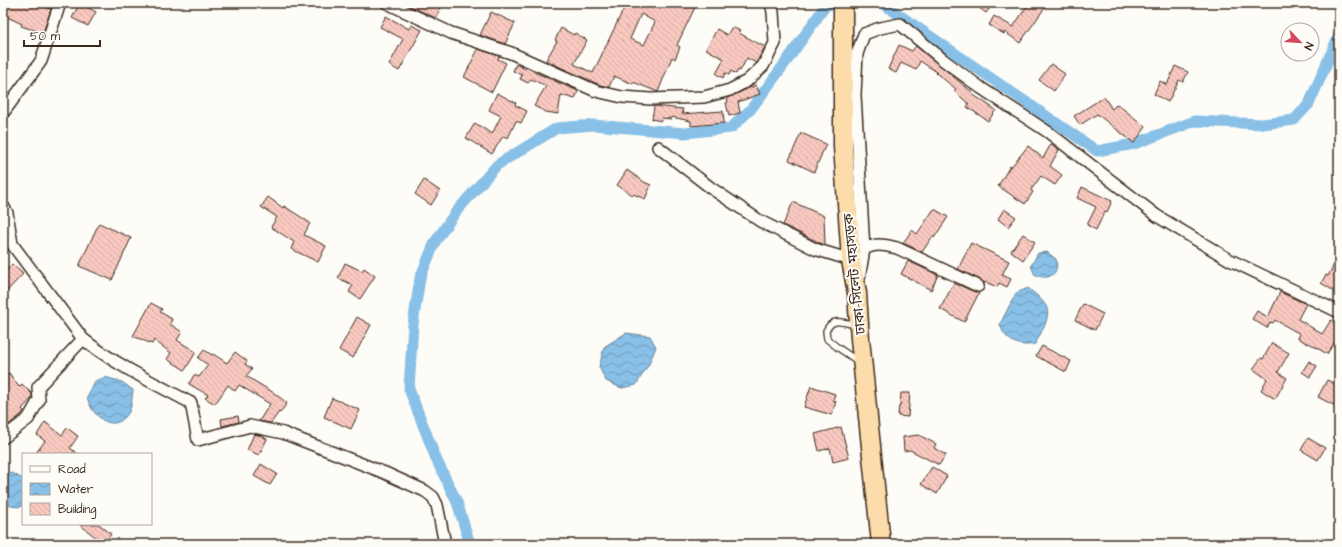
<svg xmlns="http://www.w3.org/2000/svg" width="1342" height="547" viewBox="0 0 1342 547" font-family="'Architects Daughter','Noto Sans Bengali',sans-serif">
  <defs>
    <pattern id="water-waves" width="16" height="10" patternUnits="userSpaceOnUse"><rect width="16" height="10" fill="#88c0e7"/><path d="M0 5q4-4 8 0t8 0" fill="none" stroke="#709cbb"/></pattern>
    <pattern id="building-back-hatch" width="6" height="6" patternUnits="userSpaceOnUse"><rect width="6" height="6" fill="#f9c9c0"/><path d="M-1 5l2 2M0 0l6 6M5-1l2 2" fill="none" stroke="#d6ada5"/></pattern>
  </defs>
  <rect width="100%" height="100%" fill="#fdfcf7"/>
  <filter id="ink" filterUnits="userSpaceOnUse"><feTurbulence type="fractalNoise" baseFrequency=".025" numOctaves="2"/><feDisplacementMap in="SourceGraphic" scale="8" xChannelSelector="R" yChannelSelector="G"/><feConvolveMatrix kernelMatrix="1 2 1 2 8 2 1 2 1" color-interpolation-filters="sRGB"/></filter>
  <g filter="url(#ink)">
    <path fill="url(#water-waves)" stroke="#698497" d="M1047,252l9,7c4,15 -7,22 -21,16l-4,-9 7,-13z
      M1028,288c6,5 14,11 18,18 6,11 -6,28 -11,38 -17,4 -31,-4 -35,-20l16,-31z
      M626,333l24,3 6,11 -7,17 -13,21 -14,3 -3,-1 -13,-6 -7,-14 5,-20z
      M105,377l17,5 11,8c-1,6 -1,16 -4,22 -11,18 -27,12 -37,-3 -2,-4 -4,-8 -5,-12l8,-16z
      M12,473l11,6v27c-7,2 -14,0 -20,-4v-27z"/>
    <g fill="none" stroke-linecap="round" stroke-linejoin="round">
      <path stroke="#88c0e7" stroke-width="11" d="M882,3l215,148 37,-7 61,-23 68,3 31,-4 15,-16 30,-69
        M470,544l-13,-42 -20,-41 -28,-72 4,-65 7,-46 15,-36 20,-29 42,-48 60,-37 37,-3 91,8 46,-5 20,-19 35,-47 40,-57 15,-2"/>
    </g>
    <path fill="url(#building-back-hatch)" stroke="#3b2a1e" fill-rule="evenodd" d="M5,3h44l-2,5 4,1 -8,24 -22,-7 1,-2 -19,-9v-9z
      M80,3l16,9 -8,14 -16,-8z
      M403,3h40l-7,15z
      M630,3h67l-20,42 3,2 -5,12 -3,-2 -14,35 -25,-10v2l-19,-8 -5,11 -9,-2 -40,-18 -14,-7 11,-19 -2,-1 6,-12 13,7 1,-2 12,7 -13,24 19,9 31,-65 2,1zM641,14l14,8 -11,23 -14,-6z
      M973,3h21l-8,10z
      M1029,3h19l-28,40 -15,-11 -1,2 -15,-9 5,-9 19,11z
      M491,12l24,11 -10,21 -25,-9z
      M386,16l23,13 2,-4 11,5 -23,41 -10,-6 14,-26 -23,-12z
      M732,27l8,4 -1,2 26,14 -9,16 -9,-5 -7,13 -2,-1 -2,4 -5,-3 -2,4 -4,-2 -2,5 -7,-4 8,-15 -18,-10 11,-20 10,6z
      M899,45l13,6 4,-5 43,35 14,12 -1,1 24,16 -8,11 -21,-14 2,-3 -15,-13 2,-2 -20,-16 1,-1 -17,-11 -4,9 -15,-7 -5,10 -8,-4z
      M478,49l21,7 -1,3 8,4 -14,29 -28,-15z
      M516,64l9,5 1,-2 8,4v1l44,19 -3,8 -14,-4 -3,19 -12,-2 -12,-6 12,-20 -15,-7 -3,4 -8,-4 2,-4 -9,-4z
      M1051,64l14,10 -11,17 -15,-11z
      M1175,66l13,6 -5,10 -4,-2 -11,22 -14,-8 6,-13 7,4z
      M756,85l4,9 -22,8 2,11 -11,3 -3,-13 2,-1 -1,-4z
      M497,93l19,10 -1,2 12,6 -6,12 -5,-2 -8,17 -5,-2 -11,18 -26,-16 9,-15 17,11 9,-18 -12,-6z
      M1104,97l8,12 5,-5 29,23 -12,16 -37,-29 -17,11 -6,-9z
      M654,106l29,3 -1,5 41,-3 1,12 -33,3v-5l-20,-4v2l-9,-1 -1,3 -9,-2z
      M801,133l25,11 -12,28 -25,-12z
      M1051,144l8,6 -9,16 12,9 -7,10 -14,-9 -10,14 2,2 -8,12 -27,-18 12,-20 1,1 17,-21 15,12z
      M627,170l17,12 7,3 -6,14 -12,-5 -1,1 -15,-10z
      M424,180l16,11 -9,14 -16,-11z
      M1082,187l30,14 -5,11 -2,-1 -9,19 -9,-5 9,-18 -19,-9z
      M268,197l15,11 1,-2 26,17 -6,12 22,11 -8,16 -27,-13 3,-7 -23,-15 6,-10 -16,-10z
      M793,202l31,14 1,29 -7,-3 -35,-17z
      M934,209l14,8 -14,21 -1,-2 -11,16 -19,-9 9,-13 5,4z
      M1004,209l12,8 -8,10 -10,-8z
      M99,223l32,15 -19,42 -33,-14z
      M1023,234l12,8 -12,18 -12,-9z
      M971,243l38,18 -7,14 9,4 -4,8 -8,-4 -2,4 -12,-5 -1,2 -3,-4 -23,-11z
      M1339,255v39l-18,-11 5,-8 2,1z
      M908,261l30,14 -7,15 -30,-16z
      M345,263l17,8 2,-3 11,8 -15,23 -11,-7 4,-7 -15,-7z
      M12,264l11,10 -16,17 -4,-4v-13z
      M954,283l21,9 4,1 -15,29 -24,-13z
      M1280,292l26,12 -8,15 24,15 9,-14 8,6v20l-5,-3 -7,11 -18,-11 -1,1 -10,-6 2,-4 -25,-14 -2,3 -3,-1 -3,6 -15,-9 5,-8 11,6z
      M151,303l11,6 -2,3 12,7 -2,5 12,8 -5,8 19,12 -11,18 -18,-11 4,-6 -17,-13 -2,4 -19,-8z
      M1083,304l20,10 -8,16 -20,-10z
      M357,317l14,8 -18,33 -14,-8z
      M1272,343l17,10 -11,19 9,6 -12,21 -14,-9 6,-11 -14,-10 8,-11 2,1z
      M1042,346l29,15 -5,11 -30,-16z
      M204,350l8,5 1,-1 14,9 8,-11 12,9 -2,3 7,5 -6,7 28,17 13,10 -7,10 -1,-1 -8,11 -12,-2 11,-17 -31,-19 -4,6 -7,-6 -13,19 -10,-6 3,-3 -19,-11 5,-9 5,2 9,-12 -10,-7z
      M1309,361l8,5 -7,11 -8,-5z
      M9,373l10,14 3,-3 10,10v4l-10,11 2,2 -3,4 -18,14v-21l5,-7 -5,-3v-21z
      M1327,380l12,6v22l-21,-11z
      M811,386l24,8 -2,6 3,1 -4,14 -28,-8z
      M901,393h9l-2,24 -10,-1 1,-10h1z
      M332,398l28,12 -9,19 -27,-12z
      M238,416l1,6 -17,4 -1,-7z
      M45,422l17,13 5,-7 11,8 -8,12 8,6h-43l10,-13 -8,-6z
      M841,427l8,31 -16,4 -3,-14 -11,3 -4,-17z
      M254,434l8,2 5,3 -8,16 -12,-5z
      M919,435l17,9 -2,4 12,7 -7,10 -29,-15 -6,1 -1,-14z
      M1308,438l17,10 -7,12 -17,-10z
      M261,464l16,10 -7,11 -16,-9z
      M932,467l15,9 -10,18 -16,-10z
      M79,524h20l12,10 -7,10z"/>
    <g fill="none" stroke-linecap="round" stroke-linejoin="round">
      <defs>
        <path id="service" d="M857,325c-14,-2 -24,-9 -31,6l1,8 10,8 22,15"/>
        <path id="minor" d="M387,3l64,30 60,20 85,38 26,6 29,2 53,-2 26,-7 17,-9 16,-15 12,-23 -2,-31 -2,-9
          M3,113l38,-52 19,-58
          M658,147l53,41 49,33 55,28 36,11
          M3,206l4,7 5,31 71,95c33,26 71,44 108,64l7,37 52,-14 33,7 102,40 40,18 8,6 4,8 8,39
          M864,249c13,-6 19,-4 33,-1l81,38
          M859,279l5,-30 -9,-154 2,-41 7,-20 16,-6 20,-4 42,35 39,29 67,44 109,84 73,44 109,52
          M3,438l25,-19 11,-19 -1,-13 45,-48"/>
        <path id="trunk" d="M843,3v143l8,114 6,33 3,46 21,205"/>
      </defs>
      <use href="#service" stroke="#3b2a1e" stroke-width="8"/>
      <use href="#minor" stroke="#3b2a1e" stroke-width="14"/>
      <use href="#trunk" stroke="#3b2a1e" stroke-width="21"/>
      <use href="#service" stroke="#fdfcf7" stroke-width="5.5"/>
      <use href="#minor" stroke="#fdfcf7" stroke-width="11"/>
      <use href="#trunk" stroke="#fcdcab" stroke-width="18"/>
    </g>
  </g>
  <g text-anchor="middle" stroke-width="4" stroke-linejoin="round" paint-order="stroke">
    <g font-size="14" fill="#3b2a1e" stroke="#fdfcf7">
      <text transform="translate(854 274) rotate(-96)" y="5">ঢাকা-সিলেট মহাসড়ক</text>
    </g>
  </g>
  <rect width="1342" height="547" fill="none" stroke="#fdfcf7" stroke-width="16"/>
  <rect x="8" y="8" width="1326" height="531" fill="none" stroke="#3b2a1e" stroke-width="1.5" filter="url(#ink)"/>
  <rect x="22" y="453" width="130" height="72" fill="#fdfcf7" stroke="#afa8a0"/>
  <rect x="30" y="466" width="20" height="6" fill="#fdfcf7" stroke="#afa8a0"/>
  <text x="58" y="473" font-size="12" fill="#3b2a1e">Road</text>
  <rect x="30" y="483" width="20" height="12" fill="url(#water-waves)" stroke="#afa8a0"/>
  <text x="58" y="493" font-size="12" fill="#3b2a1e">Water</text>
  <rect x="30" y="503" width="20" height="12" fill="url(#building-back-hatch)" stroke="#afa8a0"/>
  <text x="58" y="513" font-size="12" fill="#3b2a1e">Building</text>
  <g transform="translate(1300 42) rotate(115)"><circle r="19" fill="#fdfcf7" stroke="#afa8a0"/>
  <path d="M0-3L7 15L0 10L-7 15Z" fill="#d1495b"/>
  <text y="-6" font-size="11" font-weight="bold" text-anchor="middle" fill="#3b2a1e">N</text>
  </g>
  <path d="M24 40v6h76v-6" fill="none" stroke="#3b2a1e" stroke-width="2"/>
  <text x="30" y="40" font-size="12" fill="#3b2a1e" stroke="#fdfcf7" stroke-width="3" paint-order="stroke">50 m</text>
</svg>
